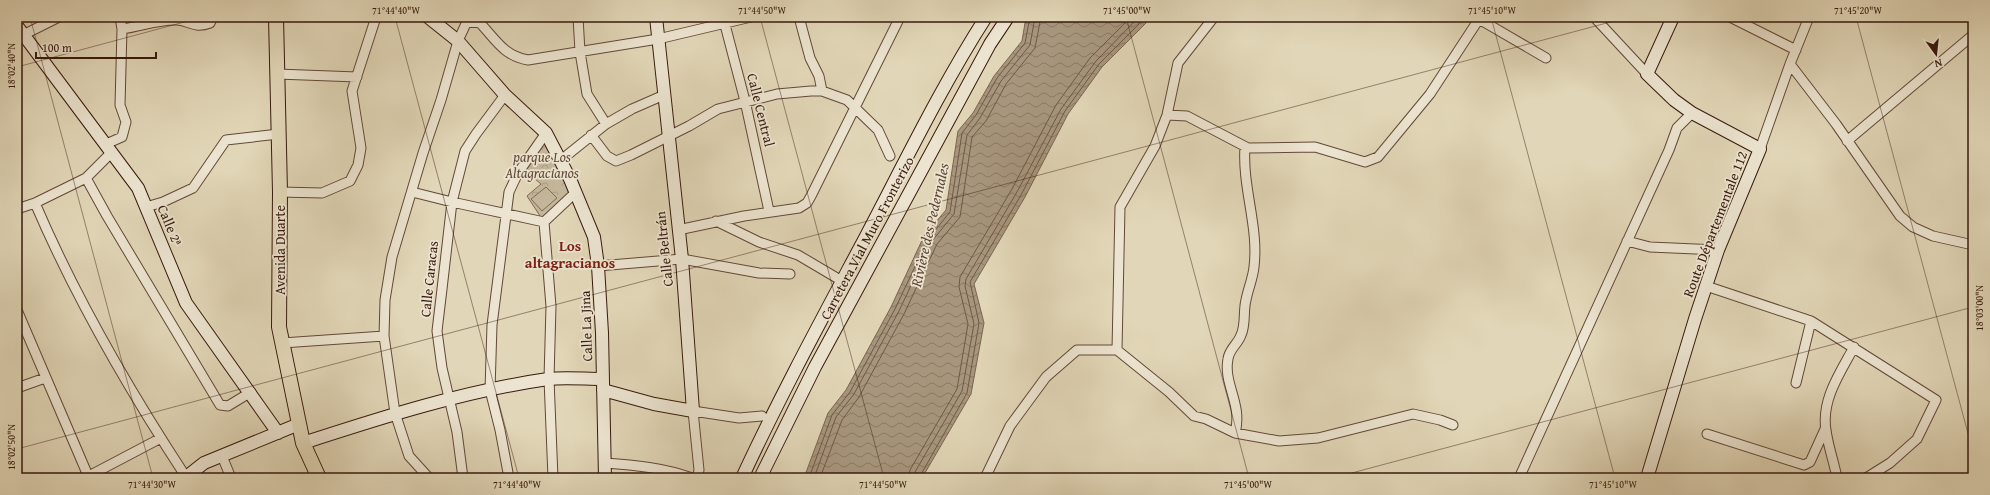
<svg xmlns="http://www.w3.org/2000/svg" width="1990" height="495" viewBox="0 0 1990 495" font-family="'Gentium Book Plus',serif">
  <defs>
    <pattern id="forest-crowns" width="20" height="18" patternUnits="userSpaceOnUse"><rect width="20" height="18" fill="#c4b69a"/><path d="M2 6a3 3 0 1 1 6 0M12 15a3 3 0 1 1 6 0" fill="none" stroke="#a99c84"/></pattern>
    <pattern id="water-waves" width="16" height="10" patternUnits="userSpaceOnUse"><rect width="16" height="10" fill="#a7967d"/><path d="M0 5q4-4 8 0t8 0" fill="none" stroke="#897a65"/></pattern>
  </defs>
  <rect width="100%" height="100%" fill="#e1d6b7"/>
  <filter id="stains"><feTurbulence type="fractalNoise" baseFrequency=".005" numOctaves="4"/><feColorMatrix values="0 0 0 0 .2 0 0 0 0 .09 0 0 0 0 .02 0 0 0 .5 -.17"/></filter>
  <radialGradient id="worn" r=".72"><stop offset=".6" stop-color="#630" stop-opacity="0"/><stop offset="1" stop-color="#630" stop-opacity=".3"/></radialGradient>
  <path fill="url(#forest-crowns)" stroke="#7e6854" d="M543,137l32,56 -31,29 -17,-26 14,-12 -19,-16z"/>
  <path fill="#c4b69a" stroke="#7e6854" d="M546,187l11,11 -15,13 -11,-12z"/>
  <path fill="url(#water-waves)" stroke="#7a6450" d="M1026,17h126l-50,50 -34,47 -43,83 -51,87 10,39 -13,71 -49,84h-118l24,-65 18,-23 45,-83 33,-71 22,-26 12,-79 15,-18 21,-37 28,-35z"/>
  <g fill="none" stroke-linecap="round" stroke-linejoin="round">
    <path stroke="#6f5845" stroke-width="1" d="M809,478l23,-63 18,-23 45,-83 33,-70 22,-27 12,-79 14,-18 21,-37 28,-35 5,-26
      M814,478l22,-61 18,-23 45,-83 33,-70 22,-27 13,-79 13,-17 21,-37 29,-36 5,-28
      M820,478l22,-58 17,-23 45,-83 33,-70 23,-27 12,-80 14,-16 20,-37 29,-36 6,-31
      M908,478l2,-8 47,-81 11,-65 -9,-37 1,-10 52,-88 44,-84 34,-47 41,-41
      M914,478l1,-6 47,-81 12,-67 -9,-38 1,-7 51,-87 44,-83 35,-48 43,-44
      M919,478l48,-85 12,-70 -9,-41 51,-87 44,-84 34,-47 47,-47"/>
    <defs>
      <path id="street" d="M578,17l2,35 7,42 19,30
        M723,17l22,84 24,110
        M799,17l11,41 9,18 3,15
        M1594,17l53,57
        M1730,17l66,33
        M467,21l13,2c16,17 24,33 48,37l130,-21 93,-22
        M122,29c18,-2 37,-10 55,-9 14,1 17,9 33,3l3,-6
        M23,35l36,-18
        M1790,64l46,60 64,92 13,11 20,9 40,9
        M277,74l80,3
        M1167,115l20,1 61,32 67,-1 50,15 13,-5 52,-63 49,-75 67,39
        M591,135l16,21 9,5 15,-6 58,-29 29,-17 59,-15 34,-3h11l25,9 31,30 12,26
        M1847,141l126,-106
        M106,144l16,-7 4,-15 -6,-17 2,-76 -2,-12
        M1760,149l30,-85 19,-47
        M561,160l45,-36 26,-15 32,-14
        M86,178l21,38 113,189 8,1 23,-14
        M280,192l42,1 28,-12 8,-16 3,-17 -9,-57 24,-74
        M412,192l40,10 92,20
        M35,203c41,96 94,187 151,274
        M146,207l17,-5 30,-14 33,-48 53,-6
        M17,209l18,-6 51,-25 25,-25
        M716,221l43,21 39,13 44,26
        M678,230l66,-14 55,-8 8,-5 4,-7 89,-179
        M1627,241l23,6 68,3
        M598,266l84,-7 77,14 31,1
        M1706,286l105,35 125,79 -19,39 -27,24 -24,15
        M17,310l72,168
        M282,343l102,-7
        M1117,350l3,-143 35,-61 12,-31 11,-52 36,-46
        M1796,383l15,-62
        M17,388l28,-10
        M1235,433c8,-29 -12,-49 -7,-74 1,-10 10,-15 13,-24 5,-10 2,-24 5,-35 2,-11 7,-22 8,-33 5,-40 -12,-80 -9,-120
        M1707,434l97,31 6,-3 15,-33
        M222,456l9,22
        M605,463c30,2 59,5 87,15
        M85,478l76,-40
        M429,478l-20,-22 -14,-43 -11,-77 1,-36 7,-43 31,-104 18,-53 17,-59 11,-24
        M463,478l-6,-46 -15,-64 -5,-37 5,-42 10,-87 13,-51 11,-17 29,-39
        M509,478l-9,-48 -10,-40 2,-65 17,-133 9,-19 28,-40
        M553,478l-4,-99 2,-73 -7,-84 31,-29
        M697,478l2,-8 -6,-59 46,7 23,-2
        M985,478l25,-52 36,-49 31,-27h40l52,42 25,24 12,3 29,14 44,8 39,-3 95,-24 27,6 13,5
        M1519,478l150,-328 8,-22 15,-15
        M1837,478c-3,-16 -9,-32 -11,-48 -5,-30 14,-57 28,-83"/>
      <path id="secondary" d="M428,17l30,24 47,54 41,38 24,46 24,58 4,29 4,67 3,145
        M17,26l121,162 48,115 92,130
        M603,390l51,14 39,7 -11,-152 -26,-242
        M303,443c80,-26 161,-52 245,-64 17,-2 37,0 55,0
        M185,478l19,-15 95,-39
        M742,478c38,-82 81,-161 123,-240 39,-74 76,-151 121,-221
        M760,478l55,-111 175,-323 18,-27
        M1647,478l48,-159 23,-69 42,-101 -68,-36 -18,-13 -27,-26 26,-57"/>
      <path id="primary" d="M276,17l4,175 -1,135 24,116 16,35"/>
    </defs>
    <use href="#street" stroke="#624838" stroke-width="11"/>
    <use href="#secondary" stroke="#37190d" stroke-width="14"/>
    <use href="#primary" stroke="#37190d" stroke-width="16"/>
    <use href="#street" stroke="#ece4d0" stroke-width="9"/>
    <use href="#secondary" stroke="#ece4d0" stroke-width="12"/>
    <use href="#primary" stroke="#e1d6b7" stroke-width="14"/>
  </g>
  <path fill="none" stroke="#37190d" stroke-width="1" stroke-opacity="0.45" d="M30,17l123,461M395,17l124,461M760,17l124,461M1126,17l123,461M1491,17l124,461M1856,17l117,435M17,67l186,-50M17,449l1612,-432M1333,478l640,-171"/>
  <g text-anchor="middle" stroke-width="3.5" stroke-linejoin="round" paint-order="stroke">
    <g font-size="14" fill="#37190d" stroke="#ece4d0">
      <text transform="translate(761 110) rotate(76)" y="5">Calle Central</text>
      <text transform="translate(1715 224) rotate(-69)" y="5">Route Départementale 112</text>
      <text transform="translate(170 225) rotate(67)" y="5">Calle 2ª</text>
      <text transform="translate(867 238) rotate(-62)" y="5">Carretera Vial Muro Fronterizo</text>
      <text transform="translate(664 249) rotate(-96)" y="5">Calle Beltrán</text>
      <text transform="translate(280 250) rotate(-90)" y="5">Avenida Duarte</text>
      <text transform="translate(429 279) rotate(-84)" y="5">Calle Caracas</text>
      <text transform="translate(586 326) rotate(-92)" y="5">Calle La Jina</text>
    </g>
    <g font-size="14" font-style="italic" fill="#614837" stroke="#ece4d0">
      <text x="542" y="162">parque Los<tspan x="542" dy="16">Altagracianos</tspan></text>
    </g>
    <g font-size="15" font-style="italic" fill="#5e4534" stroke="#ece4d0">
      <text transform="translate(930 225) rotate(-77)" y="5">Rivière des Pedernales</text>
    </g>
    <g font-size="15" font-weight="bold" fill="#7a1f14" stroke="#ece4d0">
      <text x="570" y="251">Los<tspan x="570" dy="17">altagracianos</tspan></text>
    </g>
  </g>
  <rect width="1990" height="495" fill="none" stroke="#e1d6b7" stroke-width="44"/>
  <g transform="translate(1936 54) rotate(165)" stroke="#ece4d0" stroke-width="3" paint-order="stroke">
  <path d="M0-3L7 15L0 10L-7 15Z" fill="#37190d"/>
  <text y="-6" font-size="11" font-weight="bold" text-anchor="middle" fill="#37190d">N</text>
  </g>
  <path d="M36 52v6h120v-6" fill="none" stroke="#37190d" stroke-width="2"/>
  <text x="42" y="52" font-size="12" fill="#37190d" stroke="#ece4d0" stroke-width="3" paint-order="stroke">100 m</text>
  <rect x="22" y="22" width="1946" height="451" fill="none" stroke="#37190d" stroke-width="1.5"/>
  <g font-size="10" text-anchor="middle" fill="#37190d">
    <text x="396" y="14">71°44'40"W</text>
    <text x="762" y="14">71°44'50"W</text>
    <text x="1127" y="14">71°45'00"W</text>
    <text x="1492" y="14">71°45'10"W</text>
    <text x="1858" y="14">71°45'20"W</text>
    <text transform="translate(11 66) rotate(-90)" y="4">18°02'40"N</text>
    <text transform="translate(1979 308) rotate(-90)" y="4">18°03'00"N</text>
    <text transform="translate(11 447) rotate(-90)" y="4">18°02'50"N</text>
    <text x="152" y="488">71°44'30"W</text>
    <text x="517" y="488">71°44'40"W</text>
    <text x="883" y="488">71°44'50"W</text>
    <text x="1248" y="488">71°45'00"W</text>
    <text x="1613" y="488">71°45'10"W</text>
  </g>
  <rect width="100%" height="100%" filter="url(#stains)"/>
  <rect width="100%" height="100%" fill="url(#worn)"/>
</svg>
